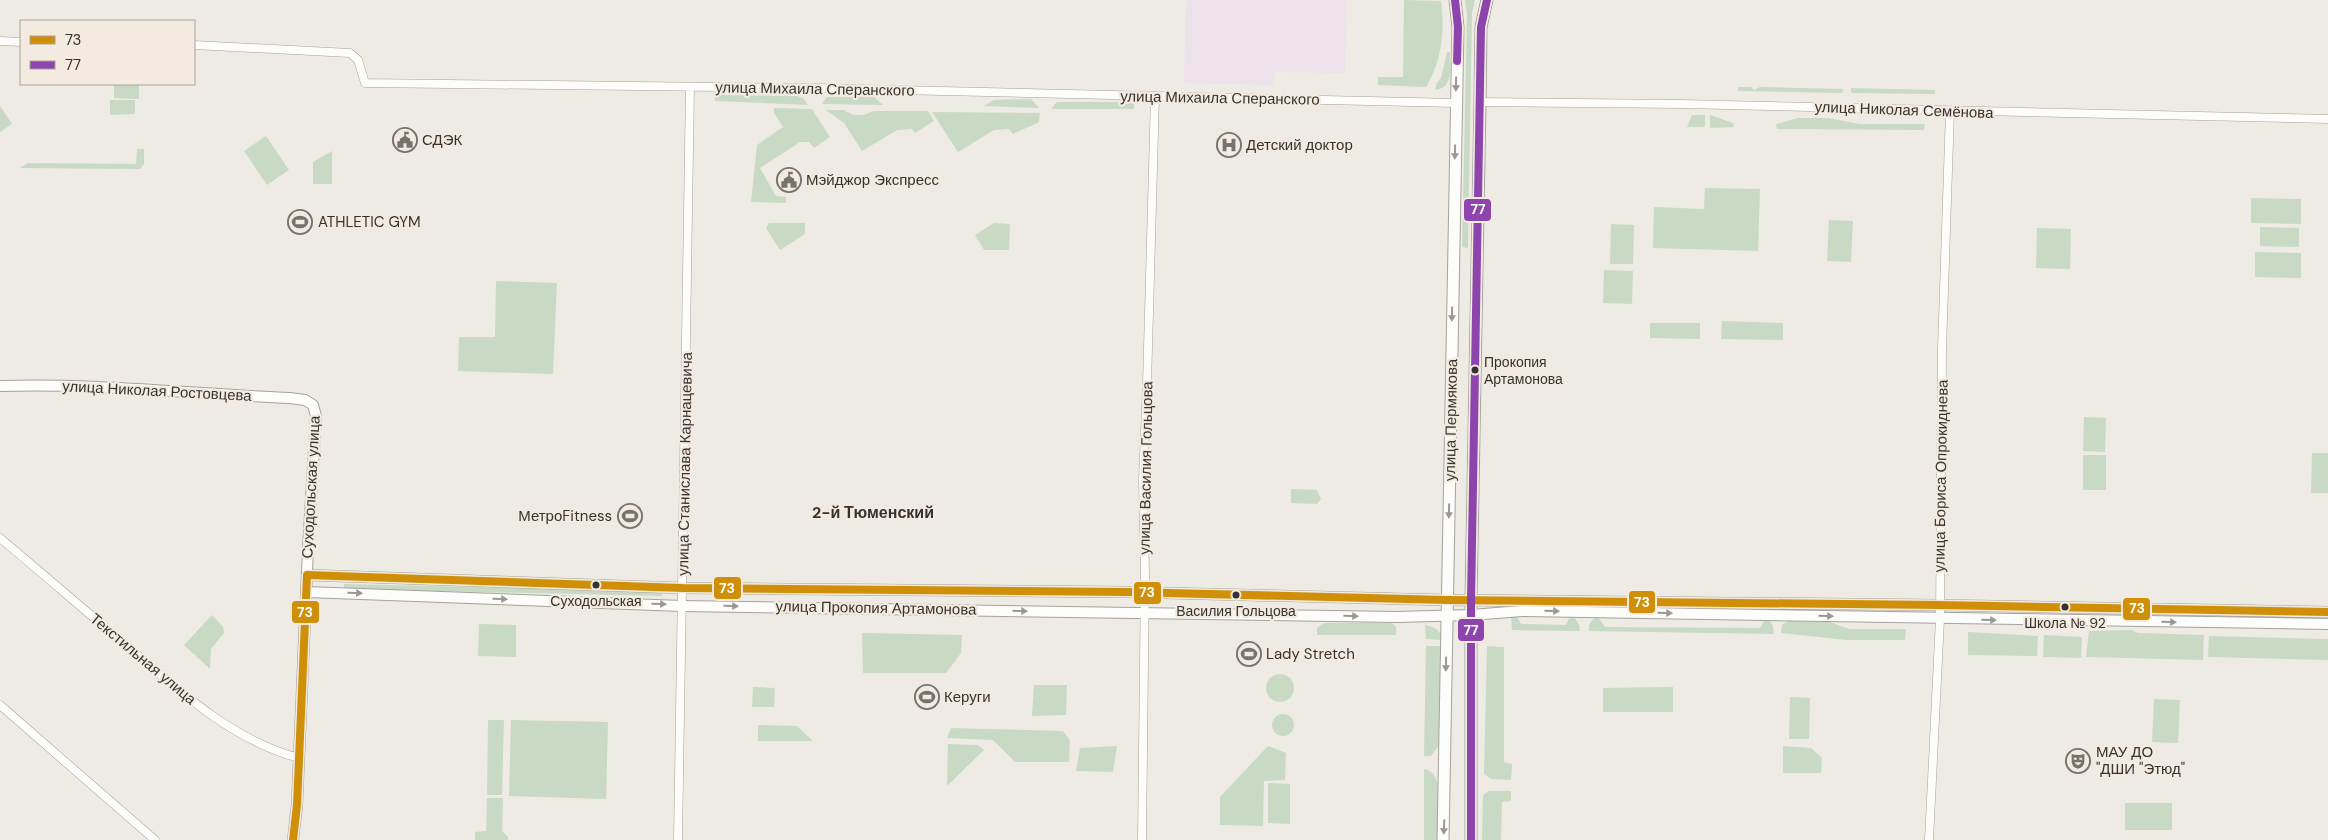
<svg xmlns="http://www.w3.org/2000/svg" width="2328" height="840" viewBox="0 0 2328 840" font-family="'DM Sans',sans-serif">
  <rect width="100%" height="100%" fill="#eeeae4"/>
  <path fill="#ede2ea" d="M1186,0h161l-2,73 -71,-1 -1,13 -89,-2z"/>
  <path fill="#c9dac4" d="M1404,0l37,1c4,30 1,60 -15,86l-48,-2v-8h25z
    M1465,0h10l-3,13 -4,235 -6,-1 5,-233z
    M1447,52h3c0,15 4,36 -15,38l2,-7 4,-5z
    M114,84h25v15l-25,-1z
    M1738,87h13l3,3 6,-3 83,2 -1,4 -104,-2z
    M1851,88l84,2v4l-84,-1z
    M714,95l83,1 6,2 5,7 -93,-4z
    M827,97h47l9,8 -61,-1z
    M1031,99l8,9 -56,-2 11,-6z
    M110,100h25v14l-25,1z
    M1057,102h77v7h-83z
    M0,106l12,18 -12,8z
    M774,108l38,1 18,28 -16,11 -5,-6h-9l-40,26 16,28 10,1v6l-35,-1 6,-57 26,-18 -9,-14z
    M826,110h17l11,5h10l10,-4h54l6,10 -19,12 -3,-4 -15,1 -35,21 -18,-28z
    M932,112l108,1 -1,9c-9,5 -17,7 -26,12l-4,-5 -15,1 -36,22z
    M1692,115h13v12h-18z
    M1710,115l23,8 1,4 -24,1z
    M1798,118h30l31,6h66l-1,6 -147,-1 -1,-5z
    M266,136l23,34 -22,15 -23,-34z
    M137,149h7v15l-4,5 -120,-1 8,-5 108,1z
    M332,151v33h-19v-22z
    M1705,188l55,1 -2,62 -105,-3 1,-41 50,2z
    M2251,198l50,1v25l-50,-1z
    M1829,220l24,1 -2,41 -24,-1z
    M769,223h36v11l-25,16 -14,-22z
    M994,223l16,1 -1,26h-25l-9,-15z
    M1611,224l23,1 -1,39h-23z
    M2260,227l39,1v19l-39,-1z
    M2037,228l34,1 -1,40 -34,-1z
    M2255,252l46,1v25l-46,-1z
    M1604,270l29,1 -1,33 -29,-1z
    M496,281l61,2 -4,91 -95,-3 1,-34h36z
    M1722,321l61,2v17l-62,-1z
    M1650,323h50v16l-50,-1z
    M2084,417l22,1 -1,34 -22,-1z
    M2312,453h16v40h-17z
    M2083,455h23v35h-23z
    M1291,489l26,1 4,9 -4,5 -26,-1z
    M344,584l318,7v5l-318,-7z
    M212,615l11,12 1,6 -13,16 -1,20 -26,-24z
    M1511,616h5l5,8 45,1 3,-7h6l4,7 1,6 -68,-1z
    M1594,618h5l6,9 155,1 4,-7h6l3,5 1,8 -185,-3v-6z
    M1788,621l42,1 19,7h57l-1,11h-59l-65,-7 1,-8z
    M1324,623h68l4,4v8h-79v-7z
    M479,624l37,1v32l-38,-1z
    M1425,625c9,2 17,5 17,15l-16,-1z
    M2132,630l6,3 66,2 -1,25 -117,-3 3,-26z
    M1968,632l70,4 -1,20 -69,-1z
    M862,633l100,2 -1,18 -15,20h-83z
    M2044,635l38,2 -1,21 -38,-1z
    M2209,636l119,3v21l-120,-3z
    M1426,646h15v97l-10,13h-7z
    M1487,646l17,1v115l8,2 -1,16 -20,-1 -7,-5z
    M1266 688a14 14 0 1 1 28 0a14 14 0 1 1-28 0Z
    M1034,685h33l-1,30 -34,1z
    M753,687l22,1 -1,19h-22z
    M1673,687v25h-70v-24z
    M1790,697l20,1 -1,41h-20z
    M2154,699l26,1 -2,43 -26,-1z
    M1272 725a11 11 0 1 1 22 0a11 11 0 1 1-22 0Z
    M488,720h16l-2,75h-15z
    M511,720l97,2 -2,77 -97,-3z
    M758,725l39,1 16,15h-55z
    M951,728l112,3 7,9 -1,22h-54l-22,-22 -46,-2z
    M948,744l30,1 6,5 -37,36z
    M1117,746l-4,26 -37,-1 4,-23z
    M1268,746l18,7 -1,27 -21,1 -1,45 -43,-1v-28z
    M1783,746l28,2 11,10 -1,15h-38z
    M1424,769c23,3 14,54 14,71h-14z
    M1268,783l22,1v40l-22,-1z
    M1489,791h22v10l-9,1 -1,38h-19l1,-45z
    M487,798h16l-1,33 6,6v3h-33v-8l11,-1z
    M2125,803h47v27h-47z"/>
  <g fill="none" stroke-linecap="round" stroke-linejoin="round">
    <defs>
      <path id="minor" d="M0,41l21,1
        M194,45l156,8 8,7 7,23 446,5 645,15
        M1480,102l202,2 646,15
        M0,538c42,35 83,71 125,106 52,45 106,96 174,114
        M0,705l155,135
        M678,840l12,-753
        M1142,840l3,-266 -2,-94 4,-96 8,-288
        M1929,840l11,-221 2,-270 8,-238"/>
      <path id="tertiary" d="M0,386c97,-3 194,8 290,12l15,2 8,5 3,11 -8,132 -11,257 -4,35
        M307,575l376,13 444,4 320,8 492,5 389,7
        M306,592l376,14 714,11 75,-2 51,-4 806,13"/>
      <path id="secondary" d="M1443,840l15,-813 -3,-27
        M1471,840v-240l9,-498 1,-75 6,-27"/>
    </defs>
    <use href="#minor" stroke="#a5a29d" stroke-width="9"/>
    <use href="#tertiary" stroke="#a5a29d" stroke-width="12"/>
    <use href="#secondary" stroke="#a5a29d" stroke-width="13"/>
    <use href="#minor" stroke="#fcfcfb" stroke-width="8"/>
    <use href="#tertiary" stroke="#fcfcfb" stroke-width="10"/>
    <use href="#secondary" stroke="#fcfcfb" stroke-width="11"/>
    <defs>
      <path id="bus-1" d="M293,840l4,-35 10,-230 376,13 444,4 320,8 492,5 389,7"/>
      <path id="bus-2" d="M1455,0l3,27 -1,34
        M1471,840v-240l10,-573 6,-27"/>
    </defs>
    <use href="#bus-1" stroke="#f3ebdf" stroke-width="11"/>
    <use href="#bus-2" stroke="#f3ebdf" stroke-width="11"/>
    <use href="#bus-1" stroke="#d08f09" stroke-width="8"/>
    <use href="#bus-2" stroke="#8e44ad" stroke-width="8"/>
  </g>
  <defs><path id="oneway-solid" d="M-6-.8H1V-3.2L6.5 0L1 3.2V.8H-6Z" transform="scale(1.25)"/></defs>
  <g fill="#999894">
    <use href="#oneway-solid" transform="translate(1456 84) rotate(91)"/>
    <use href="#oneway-solid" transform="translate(1455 152) rotate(91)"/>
    <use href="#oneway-solid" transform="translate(1452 314) rotate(91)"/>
    <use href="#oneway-solid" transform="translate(1449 511) rotate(91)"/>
    <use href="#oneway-solid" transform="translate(355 593) rotate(2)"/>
    <use href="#oneway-solid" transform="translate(500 599) rotate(1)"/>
    <use href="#oneway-solid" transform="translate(659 604) rotate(2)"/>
    <use href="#oneway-solid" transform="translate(731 606) rotate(1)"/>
    <use href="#oneway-solid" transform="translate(1020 611) rotate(1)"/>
    <use href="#oneway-solid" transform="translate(1552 611) rotate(1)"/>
    <use href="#oneway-solid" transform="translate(1665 613) rotate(1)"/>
    <use href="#oneway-solid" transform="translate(1351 616) rotate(2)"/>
    <use href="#oneway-solid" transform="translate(1826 616) rotate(2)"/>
    <use href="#oneway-solid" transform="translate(1989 620) rotate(1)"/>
    <use href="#oneway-solid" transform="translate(2169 622) rotate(1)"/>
    <use href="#oneway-solid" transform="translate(1446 664) rotate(91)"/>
    <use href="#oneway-solid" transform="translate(1444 827) rotate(92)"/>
  </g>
  <defs>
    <symbol id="civic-ring" viewBox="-11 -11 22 22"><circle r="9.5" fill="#f3ebdf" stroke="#76736e" stroke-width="1.5"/><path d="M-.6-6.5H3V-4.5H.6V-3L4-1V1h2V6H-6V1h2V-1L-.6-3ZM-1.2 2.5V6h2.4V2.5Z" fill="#76736e"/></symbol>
    <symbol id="hospital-ring" viewBox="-11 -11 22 22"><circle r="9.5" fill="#f3ebdf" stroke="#76736e" stroke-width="1.5"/><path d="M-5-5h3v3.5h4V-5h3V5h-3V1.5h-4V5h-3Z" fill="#76736e"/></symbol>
    <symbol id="stadium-ring" viewBox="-11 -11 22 22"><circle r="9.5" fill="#f3ebdf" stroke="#76736e" stroke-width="1.5"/><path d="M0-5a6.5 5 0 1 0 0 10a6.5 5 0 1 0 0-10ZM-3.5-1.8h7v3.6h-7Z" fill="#76736e"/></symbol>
    <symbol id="theatre-ring" viewBox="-11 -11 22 22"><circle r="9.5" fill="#f3ebdf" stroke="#76736e" stroke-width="1.5"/><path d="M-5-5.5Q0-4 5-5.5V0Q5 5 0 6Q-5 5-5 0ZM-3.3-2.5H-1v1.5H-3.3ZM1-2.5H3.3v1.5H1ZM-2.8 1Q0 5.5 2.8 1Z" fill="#76736e"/></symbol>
  </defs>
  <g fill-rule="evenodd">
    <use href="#civic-ring" x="391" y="126" width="28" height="28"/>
    <use href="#hospital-ring" x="1215" y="131" width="28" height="28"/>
    <use href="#civic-ring" x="775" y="166" width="28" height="28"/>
    <use href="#stadium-ring" x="286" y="208" width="28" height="28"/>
    <use href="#stadium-ring" x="616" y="502" width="28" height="28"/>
    <use href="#stadium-ring" x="1235" y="640" width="28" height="28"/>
    <use href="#stadium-ring" x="913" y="683" width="28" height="28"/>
    <use href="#theatre-ring" x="2064" y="747" width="28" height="28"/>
  </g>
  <g fill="#36332e" stroke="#f3ebdf" stroke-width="2">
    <circle cx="1475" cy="370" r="4.5"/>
    <circle cx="596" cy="585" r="4.5"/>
    <circle cx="1236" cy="595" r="4.5"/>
    <circle cx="2065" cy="607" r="4.5"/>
  </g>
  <g text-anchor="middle" stroke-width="4.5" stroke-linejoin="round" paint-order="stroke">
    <g font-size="14" fill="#36332e" stroke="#f3ebdf">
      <text x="1484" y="367" text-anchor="start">Прокопия<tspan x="1484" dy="17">Артамонова</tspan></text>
      <text x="596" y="606">Суходольская</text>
      <text x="1236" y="616">Василия Гольцова</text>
      <text x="2065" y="628">Школа № 92</text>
    </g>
    <g font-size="15" fill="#36332e" stroke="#f3ebdf">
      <text transform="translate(815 89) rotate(1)" y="5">улица Михаила Сперанского</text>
      <text transform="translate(1220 98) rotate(1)" y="5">улица Михаила Сперанского</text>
      <text transform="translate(1904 110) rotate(2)" y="5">улица Николая Семёнова</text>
      <text transform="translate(157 391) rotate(3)" y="5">улица Николая Ростовцева</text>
      <text transform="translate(1451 420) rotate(-89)" y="5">улица Пермякова</text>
      <text transform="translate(685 464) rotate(-89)" y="5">улица Станислава Карнацевича</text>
      <text transform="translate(1146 468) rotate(-89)" y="5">улица Василия Гольцова</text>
      <text transform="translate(1941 476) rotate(-89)" y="5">улица Бориса Опрокиднева</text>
      <text transform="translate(311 487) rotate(-87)" y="5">Суходольская улица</text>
      <text transform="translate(876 608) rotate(1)" y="5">улица Прокопия Артамонова</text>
      <text transform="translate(143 659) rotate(40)" y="5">Текстильная улица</text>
    </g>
    <g font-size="15" fill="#36332e" stroke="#f3ebdf" text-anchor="start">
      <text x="422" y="145">СДЭК</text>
      <text x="1246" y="150">Детский доктор</text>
      <text x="806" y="185">Мэйджор Экспресс</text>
      <text x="318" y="227">ATHLETIC GYM</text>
      <text x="612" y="521" text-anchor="end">МетроFitness</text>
      <text x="1266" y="659">Lady Stretch</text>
      <text x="944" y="702">Керуги</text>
      <text x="2096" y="757">МАУ ДО<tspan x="2096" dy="17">"ДШИ "Этюд"</tspan></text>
    </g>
    <g font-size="16" font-weight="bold" fill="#36332e" stroke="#f3ebdf">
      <text x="873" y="518">2-й Тюменский</text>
    </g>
  </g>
  <g stroke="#f3ebdf" stroke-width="2">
    <rect x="1463" y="198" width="29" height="24" rx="5" fill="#8e44ad"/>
    <rect x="713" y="576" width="29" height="24" rx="5" fill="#d08f09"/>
    <rect x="1133" y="581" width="29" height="24" rx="5" fill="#d08f09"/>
    <rect x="1628" y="590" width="28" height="24" rx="5" fill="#d08f09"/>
    <rect x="2122" y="597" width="29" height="24" rx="5" fill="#d08f09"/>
    <rect x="291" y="600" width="29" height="24" rx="5" fill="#d08f09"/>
    <rect x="1457" y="618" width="28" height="24" rx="5" fill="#8e44ad"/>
  </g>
  <g font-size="14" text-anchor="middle" font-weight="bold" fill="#fff">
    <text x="1478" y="214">77</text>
    <text x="727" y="593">73</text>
    <text x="1147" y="597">73</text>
    <text x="1642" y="607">73</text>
    <text x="2137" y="613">73</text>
    <text x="305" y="617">73</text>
    <text x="1471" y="635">77</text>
  </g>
  <rect x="20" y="20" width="175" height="65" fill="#f3ebdf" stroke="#a7a198"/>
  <rect x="30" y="36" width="25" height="8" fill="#d08f09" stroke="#a7a198"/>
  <text x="65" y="45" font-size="15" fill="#36332e">73</text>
  <rect x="30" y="61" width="25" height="8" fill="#8e44ad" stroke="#a7a198"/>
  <text x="65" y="70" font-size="15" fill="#36332e">77</text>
</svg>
